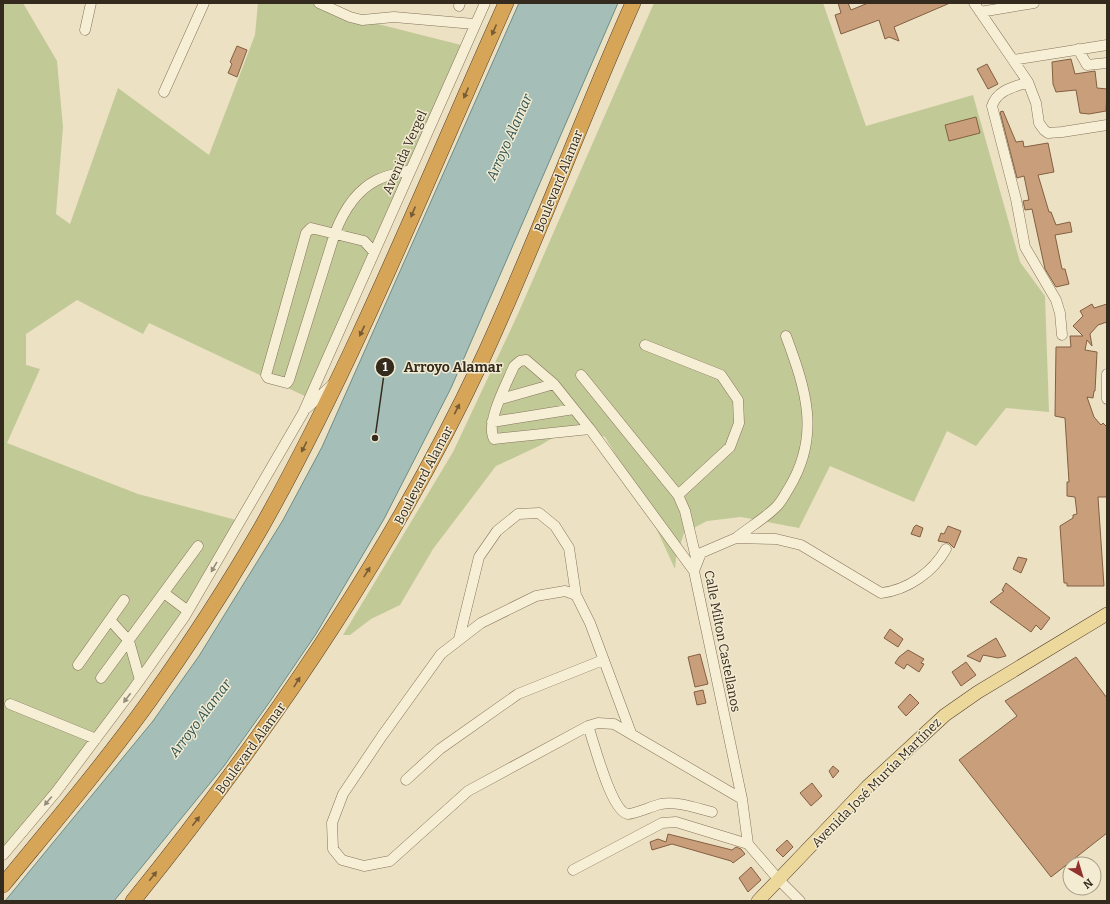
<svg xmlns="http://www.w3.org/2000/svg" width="1110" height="904" viewBox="0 0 1110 904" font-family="Bitter,serif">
  <rect width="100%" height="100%" fill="#ece1c3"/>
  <path fill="#c1c997" d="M3,3h20l34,58 6,66 -7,87 14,10 48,-136 91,67 46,-120 3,-32h61l43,17 103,26 -156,352 -160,-75 -6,11 -66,-34 -51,34v31l14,4 -33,74 131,51 102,27 -55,95 -182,239z
    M654,3h169l43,123 107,-31 47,167 25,34 4,116 -43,-4 -30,38 -29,-15 -33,71 -84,-36 -31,62 -58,-11 -34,4 -23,12 -8,25 -1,11 -30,-65 -40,-67 -32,-11 -34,20 -43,20 -63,83 -33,56 -29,14 -21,16h-7l110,-183 64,-136z"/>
  <path fill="#a5bfb8" stroke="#6c8c86" d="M519,3h99l-167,385 -67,131 -68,115 -45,66 -47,66 -110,135h-109l148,-180 46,-65 84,-136 39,-73z"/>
  <path fill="#c89f7a" stroke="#835f42" d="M838,3h10l3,7 17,-7h82l-56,24 5,14 -10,-4 -4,2 -6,-19 -38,14 -6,-19 6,-2z
    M237,46l10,4 -10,27 -9,-4 4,-9 -2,-2z
    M1071,59l4,15 20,-3 2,17 10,1 -1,22 -17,3 -9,-1 -4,-23 -20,2 -3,-8 -1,-22z
    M987,64l11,20 -10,5 -11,-20z
    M1003,111l13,31 7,-1 1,6 24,-4 6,29 -16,3 11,37h2l5,13 14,-3 2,10 -17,3 7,34h3l4,15 -13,3 -11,-18 -13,-60 -7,1 -2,-9 6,-1 -5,-24 -7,2 -17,-66z
    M976,117l4,16 -31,8 -4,-16z
    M1092,304l2,4 13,-4v18l-9,3 -8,9 2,12 -5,-6 -2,10 12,2 -2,39h-1l-1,7 -6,-1 7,20 7,8 2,-2 4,4v70h-9l6,89h-37v-3h-3l-4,-57 13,-8v-3l4,-1 -2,-17 -8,-1v-14h2l-4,-64 -10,-2 1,-69h15l-1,-11h13l-10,-10 10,-10 -3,-5z
    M916,525l7,3 -3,9 -9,-3 3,-7z
    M948,526l13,5 -7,17 -5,-5 -11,-2 3,-8 3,1z
    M1018,557l9,2 -6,14 -8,-4z
    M1006,583l44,35 -9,12 -5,-5 -5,7 -41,-30 14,-11 -2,-1z
    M890,629l13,10 -5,8 -14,-9z
    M996,638l10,18 -8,2 -15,-3 -3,7 -13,-6z
    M908,650l16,9 -3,4 3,1 -5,8 -12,-8 -3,5 -9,-6 4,-6z
    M700,654l8,30 -13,3 -7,-30z
    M1076,657l31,41v135l-56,44 -92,-117 58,-44 -12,-15z
    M966,662l10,13 -15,11 -9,-14z
    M703,690l3,13 -9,2 -3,-13z
    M910,694l9,9 -13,13 -8,-9z
    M833,766l6,5 -6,7 -4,-7z
    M812,783l10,13 -11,10 -11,-13z
    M668,834l64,16 4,-3 5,2 4,5 -12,9 -2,-2 -59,-17 -20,6 -2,-8 8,-3 8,3z
    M787,840l6,7 -10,10 -7,-7z
    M751,867l10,13 -13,12 -9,-14z"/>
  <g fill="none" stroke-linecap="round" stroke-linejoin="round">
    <defs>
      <path id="minor" d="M319,3l31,14 12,3 32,-3 80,7
        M974,3l54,79 8,21 3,20 5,7 4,3 14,-1 45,-7
        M459,6l1,-3
        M980,12l54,-9
        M85,30l6,-27
        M1078,49l9,16 20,-2
        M1013,60l94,-15
        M1028,82c-14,5 -31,8 -36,24l24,93 9,48 31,53 4,13 2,22
        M164,92l40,-89
        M374,252l-10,-11 -53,-13 -5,5 -40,142 2,3 19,5 2,-3 46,-147c8,-21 20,-42 42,-53 10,-5 22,-7 33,-10
        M645,345l76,30 17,25 1,23 -9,24 -52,48
        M1107,374v25
        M581,375l97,120 7,16 12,51
        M501,399l53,-15
        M307,408l26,-24
        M492,422l82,-13
        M590,429l-96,10c-9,-16 13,-56 20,-73l6,-5 6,-1 28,24 36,45 104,142
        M736,538c12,-10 31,-21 41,-32 5,-5 8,-12 12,-18 32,-53 17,-98 -3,-152
        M164,593l24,18
        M110,620l19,21 11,39
        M459,639l20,-82 18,-26 21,-17 21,-1 16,13 14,22 7,47
        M78,665l46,-65
        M101,678l97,-132
        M10,704l86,35
        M588,726l10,-3 16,1 128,75
        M631,733l-41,-110 -14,-28 -11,-4 -29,5 -55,27 -40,31 -59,82 -39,58 -11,29 1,26 9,11 22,6 26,-5 78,-70 120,-65c6,16 23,86 40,88 7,0 24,-8 33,-10 16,-3 35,4 51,8
        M406,780l34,-31 78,-55 85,-34
        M3,855l53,-63 78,-104 51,-72 118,-203 182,-410
        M573,870l89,-47 14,-1 72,22
        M800,901l-21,-21 -31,-36 -6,-45 -48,-228 7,-18 35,-15 40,1 25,6 80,48c27,-3 52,-21 65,-44"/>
      <path id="major" d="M758,901l109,-114 78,-72 33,-23 129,-78"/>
      <path id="highway" d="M3,885c50,-61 101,-121 147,-185 39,-55 77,-113 111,-172 95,-169 166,-349 245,-525
        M133,901c134,-166 257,-345 348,-539 55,-118 99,-240 152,-359"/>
    </defs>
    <use href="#minor" stroke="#85735b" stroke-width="11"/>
    <use href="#major" stroke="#53412f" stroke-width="14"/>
    <use href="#highway" stroke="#53412f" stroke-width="16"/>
    <use href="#minor" stroke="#f7efd5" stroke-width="10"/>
    <use href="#major" stroke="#edd89c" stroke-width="13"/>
    <use href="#highway" stroke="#d7a557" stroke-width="15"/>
  </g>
  <defs><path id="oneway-solid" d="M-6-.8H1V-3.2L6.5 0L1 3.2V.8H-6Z"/></defs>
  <g fill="#765b35">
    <use href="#oneway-solid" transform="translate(494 30) rotate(114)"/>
    <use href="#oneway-solid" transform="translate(466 93) rotate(114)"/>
    <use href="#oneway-solid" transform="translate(413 212) rotate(113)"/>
    <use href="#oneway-solid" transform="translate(362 331) rotate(115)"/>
    <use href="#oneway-solid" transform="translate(457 409) rotate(-63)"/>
    <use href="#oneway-solid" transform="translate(304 447) rotate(117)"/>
    <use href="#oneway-solid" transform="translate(367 572) rotate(-58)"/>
    <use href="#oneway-solid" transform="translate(297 682) rotate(-58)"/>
    <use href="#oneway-solid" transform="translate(196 821) rotate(-52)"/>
    <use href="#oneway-solid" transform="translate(153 876) rotate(-51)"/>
  </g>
  <g fill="#968c7a">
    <use href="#oneway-solid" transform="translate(214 567) rotate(120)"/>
    <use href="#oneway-solid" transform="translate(127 698) rotate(127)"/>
    <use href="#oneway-solid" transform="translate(48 801) rotate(130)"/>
  </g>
  <g text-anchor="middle" stroke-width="3" stroke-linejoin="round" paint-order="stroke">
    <g font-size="13" fill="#352a1e" stroke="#f3ebd2">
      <text transform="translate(404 152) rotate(-66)" y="5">Avenida Vergel</text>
      <text transform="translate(558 181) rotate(-68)" y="5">Boulevard Alamar</text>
      <text transform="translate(423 475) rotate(-62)" y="5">Boulevard Alamar</text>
      <text transform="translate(723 641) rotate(79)" y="5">Calle Milton Castellanos</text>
      <text transform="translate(250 748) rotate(-54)" y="5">Boulevard Alamar</text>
      <text transform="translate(876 782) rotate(-45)" y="5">Avenida José Murúa Martínez</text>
    </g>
    <g font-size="14" font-style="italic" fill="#2e5454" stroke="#f3ebd2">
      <text transform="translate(509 137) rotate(-66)" y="5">Arroyo Alamar</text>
      <text transform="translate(200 718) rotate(-53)" y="5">Arroyo Alamar</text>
    </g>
  </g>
  <path fill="none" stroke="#352a1e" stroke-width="1.5" d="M375 438L385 367"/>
  <g fill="#352a1e" stroke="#f3ebd2" stroke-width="1.5">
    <circle cx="375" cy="438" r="4"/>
    <circle cx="385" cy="367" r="10"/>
  </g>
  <g font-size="12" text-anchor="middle" font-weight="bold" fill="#fff">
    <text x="385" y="371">1</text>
  </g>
  <g font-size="14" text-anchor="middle" font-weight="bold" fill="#352a1e" stroke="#f3ebd2" stroke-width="3" stroke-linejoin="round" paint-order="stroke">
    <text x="453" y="372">Arroyo Alamar</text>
  </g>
  <rect width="1110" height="904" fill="none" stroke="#352a1e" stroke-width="8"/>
  <g transform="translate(1082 876) rotate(142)"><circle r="19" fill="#f3ebd2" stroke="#a79e8a"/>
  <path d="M0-3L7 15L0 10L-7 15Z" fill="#91322e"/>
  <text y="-6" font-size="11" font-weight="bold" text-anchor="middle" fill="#352a1e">N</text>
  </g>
</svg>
